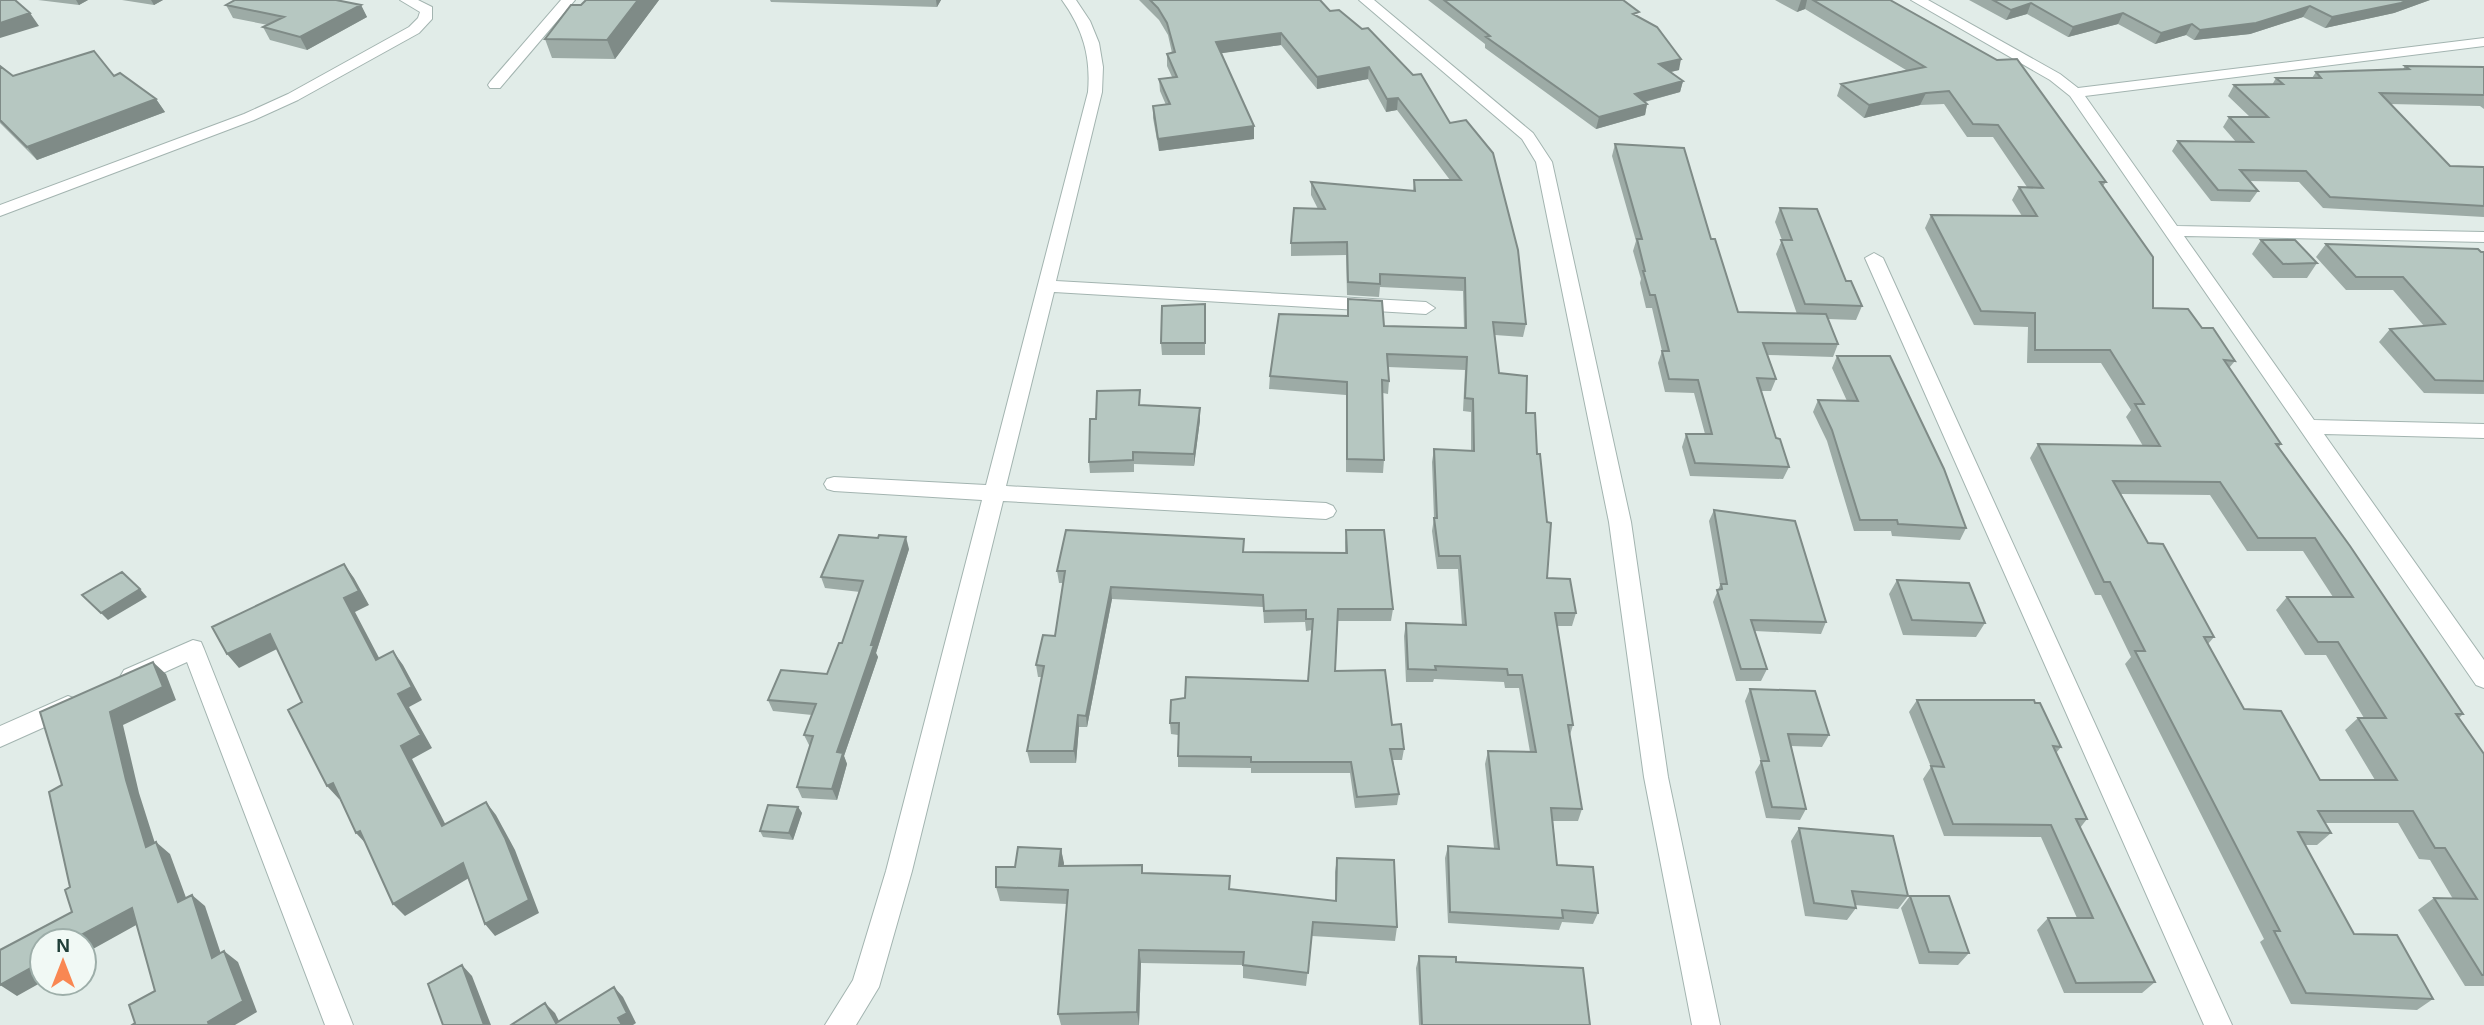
<svg xmlns="http://www.w3.org/2000/svg" width="2484" height="1025" viewBox="0 0 2484 1025" font-family="Arial,sans-serif">
  <rect width="100%" height="100%" fill="#e1ece8"/>
  <g fill="none" stroke-linecap="round" stroke-linejoin="round">
    <defs>
      <path id="minor" d="M400,0h18l14,7v12l-13,14 -121,67 -44,20 -254,96v-11l244,-91 44,-20 121,-67 9,-9 2,-6z
        M561,0h14l-75,88h-10l-2,-3 2,-3z
        M1062,0h14l14,21 9,22 4,24 -1,25 -46,189 370,21 9,6 -9,6 -372,-22 -48,194 320,17 7,3 3,5 -3,5 -7,3 -323,-18 -91,370 -33,116 -23,38h-31l28,-45 33,-109 96,-371 -148,-9 -7,-2 -3,-5 3,-5 7,-2 152,8 102,-393c3,-36 -5,-63 -26,-92z
        M1359,0h15l159,133 19,29 79,360 37,255 52,248h-28l-48,-248 -35,-255 -73,-360 -14,-23z
        M1911,0h17l132,74 18,14 406,-50v8l-399,50 92,130 307,6v10l-300,-6 130,184 170,4v14l-160,-4 160,226v28l-8,-3 -406,-589 -20,-16z
        M1874,253l9,5 349,767h-28l-339,-767z
        M193,640l8,2 3,7 149,376h-28l-138,-363 -55,25 -8,-3 -4,-7 4,-7z
        M68,696l8,3 4,7 -4,7 -76,34v-21z"/>
    </defs>
    <use href="#minor" stroke="#a3b4b0" stroke-width="2"/>
    <use href="#minor" fill="#fff" fill-rule="evenodd"/>
  </g>
  <path fill="#9daba6" fill-rule="evenodd" d="M38,0h50l-9,5z
    M122,0h41l-9,5z
    M586,0h73l-44,59 -63,-1 -7,-19z
    M770,0h171l-4,7 -166,-5z
    M1139,0h181l10,11 83,64 113,249 -3,13 -28,-2 4,38 27,40 21,165 29,35 -4,13h-15l16,99 -3,10 12,74 -4,12h-25l4,44 41,48 -5,11 -31,-2 -3,8 -111,-7 -3,-65 3,-12 46,2 -9,-84 3,-13 42,1 -11,-64h-14l-1,-6 -70,-3 -1,3h-27l-2,-46 2,-13 56,2 -4,-56h-21l-5,-38 2,-13 -2,-56 2,-13 37,2v-39l-8,-1 2,-41 -77,-3 1,14 -1,13 -5,-1 1,67 -1,13 -37,-1v-77l-77,-6 1,-13 77,-60 1,-17 36,27 80,2 -1,-37 -83,-4 -1,10 -32,-2 -1,-40 -55,1v-13l27,-34 -7,-14v-13l102,9 1,-11h36l-53,-70 -11,2 -18,-33 -51,10 -36,-44 -60,8 33,86 -95,12 -6,-33v-12l13,-1 -6,-14 -1,-12 13,-2 -5,-11v-12l5,-1 -4,-18 -9,-15z
    M1428,0h195l14,17 42,53 -8,2 12,9 -3,11 -35,10 2,2 -2,11 -49,14 -111,-81v-4z
    M1775,0h115l216,182 -3,4 50,122 49,20 33,33 -6,7 52,76 -2,3 184,267 -4,4 25,36v232h-19l-47,-76 16,-12 19,1 -23,-39 -11,-1 -21,-36h-73l6,10 -14,12h-12l49,89 79,65 -16,11 -126,-6 -31,-62 4,-3 -139,-275 6,-7 -30,-62h-6l-65,-137 8,-14 105,2 -17,-29 5,-7 -30,-47h-74l1,-36 -54,-2 -49,-97 6,-13 91,1 -10,-16 7,-13h8l-34,-50h-26l-23,-33 -24,1 -56,13 -27,-22 4,-12 65,-14 -101,-61 -8,3zM2121,494l89,1 37,56h56l30,46h-46l-11,13 29,45h21l38,63h-6l-13,12 30,50h-55l-76,-71 -36,-65 6,-7 -66,-94z
    M1969,0h461l-36,13 -69,15 -22,-11 -53,17 -56,6 -8,-5 -31,9 -37,-20 -50,13 -41,-23 -21,6z
    M226,5h135l6,12 -60,33 -37,-10 -7,-13 5,-2 -35,-7z
    M0,66l13,10h101l42,23 9,13 -128,48 -37,-37z
    M2405,66l79,1v42l-4,-3 -90,-2 60,62 34,1v50l-161,-9 -24,-26 -50,-1 9,10 -8,11 -39,-1 -39,-50 6,-10 58,1 -13,-15 6,-10h21l-22,-21 6,-11h38l4,-7h36l4,-6 87,-3z
    M1615,144l96,95 27,73 59,2 -21,-60 6,-14 -7,-18 5,-14 66,73 16,25 -6,14 -28,-1 10,25 -5,13 -65,-2 8,24 -5,12h-10l15,47 13,29 -6,12 -93,-3 -8,-29 4,-13h19l-11,-41 -29,-1 -7,-29 4,-12 -10,-43h-6l-6,-25 1,-4 -8,-28 3,-10 -24,-85z
    M2261,240l56,23 -10,15h-34l-21,-24z
    M2326,244l158,8v142l-60,-1 -45,-51 11,-13 34,-3 -31,-36h-47l-30,-33z
    M1205,304v51h-43l-1,-12z
    M1837,356l129,172 -6,12 -68,-4 -1,-5h-37l-27,-90 -14,-29 5,-12 29,1 -15,-33z
    M1140,405l60,3v12l-6,46 -60,-2v8l-44,1 -1,-11 7,-43z
    M1714,510l112,112 -5,12 -66,-3 12,38 -6,12h-25l-23,-79 7,-17 -11,-64z
    M1346,530l47,79 -2,12h-53l-3,50 57,54 12,24 -2,11h-9l6,34 -2,11 -42,3 -5,-35h-99v-5l-73,-1v-32l-7,-1 -1,-11 138,-42 4,-51 -6,1 -1,-9 -41,1 -1,-16 -151,-8 -25,128h-8l-3,36h-46l-3,-12 15,-74h-4l-2,-12 19,-29 8,-53h-4l-2,-12 187,-19 101,1v-11z
    M909,549l-33,104 2,4 -34,99 3,8 -10,36 -35,-2 -5,-11 13,-40 -6,-12 8,-20 -39,-4 -5,-11 59,-26 15,-31 18,-51 -35,-4 -4,-11z
    M1897,580l88,43 -9,14 -73,-2 -14,-41z
    M1750,689l79,46 -7,12 -31,-1 15,63 -6,11 -34,-2 -11,-46 6,-10 -16,-61z
    M1917,700l144,47 -5,6 31,66 -7,9 75,154 -13,11h-78l-27,-63 11,-12h29l-36,-81 -97,-1 -21,-57 8,-12 -22,-55z
    M798,807l4,6 -9,27 -30,-3 -3,-6z
    M1799,828l109,68 -10,13 -43,-4 1,3 -9,12 -42,-4 -14,-75z
    M1061,849l3,17 79,7 87,3v13l105,12v-29l2,-14 60,69 -2,14 -83,-5 -6,50 -63,-8v-13l-102,-2 -2,62h-78l-3,-11 9,-110 -67,-3 -4,-14 19,-20z
    M1910,896l59,57 -11,12 -39,-1 -18,-56z
    M1419,956l37,6 134,63h-171l-3,-57z"/>
  <path fill="#7f8b87" d="M76,0h12l-9,5z
    M151,0h12l-9,5z
    M638,0h21l-44,59 -8,-19z
    M936,0h5l-4,7z
    M1801,0h6l-2,9 -8,3z
    M2408,0h22l-36,13 -69,15 7,-11z
    M2031,3l-4,11 -21,6 5,-10z
    M361,5l6,12 -60,33 -7,-13z
    M2310,6l-7,11 -53,17 -56,6 6,-10z
    M30,13l9,13 -39,12v-15z
    M2123,13l-5,11 -50,13 5,-10z
    M2192,24l-6,11 -31,9 6,-11z
    M1281,33v12l-65,9v-12z
    M1681,59l-2,11 -22,5 2,-11z
    M1369,67l-1,12 -51,10v-12z
    M1683,81l-3,11 -48,13 3,-11z
    M1926,93l-6,12 -56,13 5,-13z
    M1398,98l-1,12 -11,2 1,-13z
    M156,99l9,13 -128,48 -10,-13z
    M1647,104l-2,11 -49,14 3,-12z
    M1254,126v13l-95,12 -1,-12z
    M1200,408v12l-6,46v-12z
    M906,537l3,12 -33,104 2,4 -34,99 3,8 -10,36 -5,-11 5,-37z
    M344,564l10,14 15,27 -14,7 32,61 -11,-13 -32,-62z
    M1111,587l1,12 -25,128 -1,-11z
    M140,589l7,8 -39,23 -7,-7z
    M270,634l11,13 -42,21 -12,-14z
    M393,651l10,14 19,35 -13,7 23,41 -20,11 41,80 -11,-13 -41,-80 -3,-52z
    M153,662l13,12 10,26 -53,25 16,68 21,66 -14,-12 -20,-67 -16,-68z
    M1078,715l1,12 -3,36 -2,-12z
    M333,783l12,13 -6,3 -12,-13z
    M486,802l10,13 19,35 24,63 -44,23 -10,-12z
    M798,807l4,6 -9,27 -4,-7z
    M360,831l8,15 -12,-13z
    M156,842l14,12 22,60 -14,-12z
    M1061,849l3,14 -2,17 -3,-14z
    M463,863l11,12 -69,41 -12,-12z
    M192,895l13,11 21,63 -14,-11z
    M132,908l15,11 -63,35v-13h-14z
    M1139,950l2,13 -2,62 -2,-13z
    M224,951l14,11 19,50 -22,13h-26l-1,-3z
    M42,962v20l-25,14 -17,-11z
    M462,965l10,11 19,49h-7z
    M614,987l9,10 13,26 -3,2h-11l-4,-7z
    M545,1003l10,10 6,12 -5,-2z"/>
  <path fill="#b6c7c1" stroke="#7f8b87" stroke-width="2" fill-rule="evenodd" d="M0,0h15l15,13 -30,10z
    M235,0h101l25,5 -61,32 -37,-10 21,-10 -58,-12z
    M586,0h52l-31,40 -62,-1 26,-34h10z
    M1150,0h170l10,11 9,-1 23,19 6,-1 45,47 8,-1 29,49 16,-3 27,33 25,97 8,74 -33,-2 6,51 28,3 -1,37h9l2,41h3l7,68 4,1 -4,55 23,1 6,34h-21l18,112h-5l14,84 -31,-1 6,57 36,2 5,46 -36,-3 1,8 -113,-6 -2,-66 51,3 -11,-98 48,1 -14,-77h-14l-1,-6 -72,-3 1,4 -28,-1 -2,-46 60,2 -6,-69h-21l-5,-38h3l-3,-69 40,2 -1,-52 -8,-1 2,-41 -80,-3 2,27 -7,-1 2,80 -37,-1v-77l-77,-6 9,-62 69,2v-17l34,2 2,25 82,2 -1,-50 -85,-4v10l-32,-2 -1,-40 -56,1 3,-35 31,1 -14,-27 104,9 -1,-11h47l-63,-82 -11,1 -18,-32 -52,10 -36,-44 -65,9 38,84 -96,13 -5,-33 17,-2 -11,-25 18,-2 -10,-23 8,-2 -8,-29 -9,-15z
    M1444,0h179l16,12 -6,2 24,13 24,32 -22,5 24,17 -48,13 12,10 -48,13 -113,-80 4,-1z
    M1813,0h77l107,60 20,-1 89,123h-6l53,75v51l35,1 14,19h11l22,33 -11,-1 57,84h-5l74,102 113,168h-7l28,40v221h-2l-48,-77 43,1 -32,-51h-10l-22,-37h-95l13,22 -33,-1 56,102 43,1 36,64 -127,-6 -32,-62h6l-145,-280h10l-35,-69h-6l-66,-138 122,2 -25,-42h9l-34,-54h-75v-37l-54,-2 -50,-96 106,1 -18,-29 24,1 -45,-63 -25,-1 -24,-33 -23,2 -57,12 -28,-21 84,-17zM2113,481l107,1 38,56h57l38,59h-66l31,45h20l48,76h-28l39,62h-77l-39,-69 -37,-2 -40,-72h10l-51,-93 -15,-1z
    M1993,0h415l-7,3 -69,14 -22,-11 -54,17 -56,7 -8,-6 -31,9 -38,-20 -50,14 -42,-24 -20,7z
    M94,51l20,25 6,-3 36,26 -129,48 -27,-27v-54l13,10z
    M2405,66l79,1v28l-104,-2 70,73 34,1v39l-154,-9 -24,-26 -66,-1 18,21 -40,-1 -40,-49 75,1 -24,-25h39l-34,-32 49,-1 -7,-6h45l-5,-6 93,-3z
    M1615,144l69,4 27,91h4l23,73 88,2 12,30 -75,-1 13,36 -19,-1 19,60 4,1 9,28 -94,-4 -9,-29h26l-14,-54 -29,-1 -7,-28h7l-14,-56h-5l-7,-24h2l-8,-32h5z
    M1780,208l37,1 29,72h5l11,25 -57,-2 -24,-64h11z
    M2261,240h34l22,23 -34,1z
    M2326,244l152,5 3,3h3v129l-49,-1 -45,-51 55,-5 -42,-47h-47z
    M1205,304v39h-44l1,-37z
    M1837,356h53l54,113 22,59 -68,-4 -1,-4h-37l-28,-90 -14,-30 40,1z
    M1140,390l-1,15 61,3 -6,46 -61,-2v8l-44,2 1,-43h6l1,-28z
    M1714,510l81,11 31,101 -75,-2 16,49h-26l-24,-79 5,-1 -1,-5h6z
    M1066,530l178,9 -1,13 104,1 -1,-23h38l9,79h-55l-3,62 50,-1 7,55 9,-1 3,25h-14l9,45 -42,3 -6,-35h-100v-5l-73,-1 1,-33h-9l1,-23 14,-2 1,-21 122,4 5,-62h-7v-9l-42,1 -1,-16 -152,-8 -25,129 -8,-1 -4,36h-47l17,-85 -8,-1 7,-30 12,1 10,-65h-8z
    M839,535l39,3 1,-3 27,2 -35,108h3l-37,107 6,1 -11,36 -35,-2 16,-51 -9,-1 12,-31 -48,-4 13,-30 46,4 12,-31h3l21,-62 -42,-4z
    M344,564l15,27 -15,7 32,62 17,-9 19,36 -14,7 23,41 -20,11 41,80 44,-24 19,36 24,62 -44,24 -22,-61 -70,41 -33,-73 -4,2 -23,-50 -6,3 -39,-76 14,-8 -32,-68 -43,20 -15,-27z
    M122,572l18,17 -39,24 -19,-18z
    M1897,580l72,3 16,40 -73,-3z
    M153,662l10,25 -53,25 16,68 20,67 10,-5 22,60 14,-7 20,63 12,-7 19,50 -35,21 1,3h-77l3,-2 -6,-18 26,-14 -23,-83 -62,33h-28v21l-42,23v-35l72,-38 -7,-22 5,-3 -21,-95 13,-7 -22,-73z
    M1750,689l65,2 14,44 -41,-1 18,75 -34,-2 -11,-46h8z
    M1917,700h117l1,3h5l21,44 -8,-1 34,73h-11l79,163 -79,1 -28,-65h45l-42,-93 -98,-1 -22,-58 13,1z
    M768,805l30,2 -9,26 -29,-2z
    M1799,828l94,8 15,60 -56,-5 4,17 -42,-5z
    M1018,847l43,2 -2,17 83,-1v8l88,3 -1,13 107,12 1,-43 57,2 3,67 -84,-5 -5,51 -65,-8 1,-13 -105,-2 -2,62 -79,2 10,-124 -72,-3v-20h19z
    M1910,896h39l20,57 -40,-1z
    M1419,956l37,1v5l127,6 7,57h-168z
    M462,965l22,60h-41l-15,-41z
    M614,987l13,26 -9,5 4,7h-111l34,-22 11,20z"/>
  <g transform="translate(63 962)"><circle r="33" fill="#f1f9f5" stroke="#9daea9" stroke-width="2"/>
  <path d="M0-5L12 26L0 18L-12 26Z" fill="#f98752"/>
  <text y="-10" font-size="19" font-weight="bold" text-anchor="middle" fill="#203e38">N</text>
  </g>
</svg>
